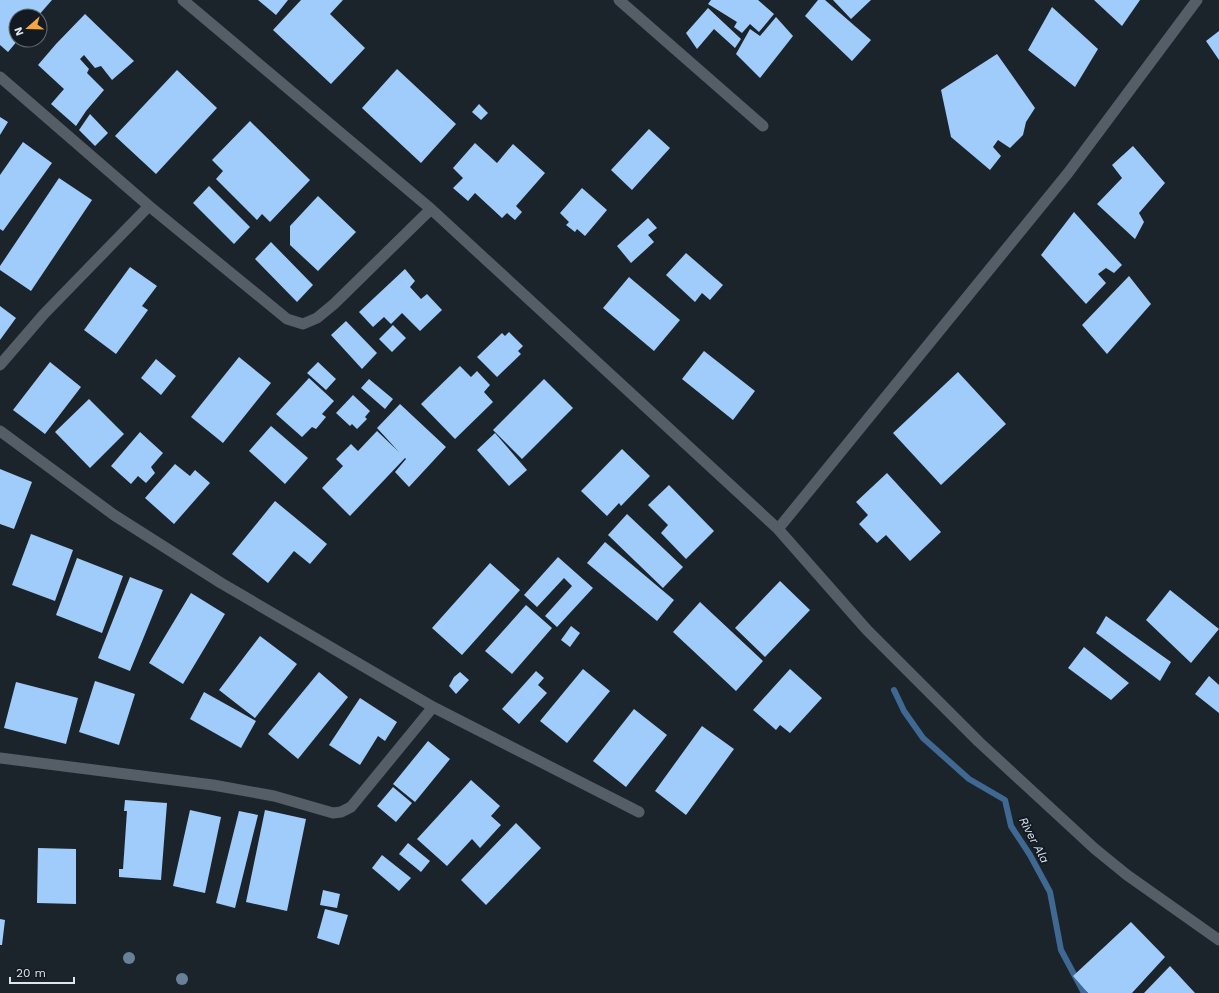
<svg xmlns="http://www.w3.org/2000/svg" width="1219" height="993" viewBox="0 0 1219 993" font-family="'Work Sans',sans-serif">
  <rect width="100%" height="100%" fill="#1c242b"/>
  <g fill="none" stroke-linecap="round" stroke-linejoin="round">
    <path stroke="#3f6992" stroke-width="6" d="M894,690l10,21 19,27 46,41 36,21 6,26 19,29 20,37 11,58 23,43"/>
  </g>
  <path fill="#9fccfb" d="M0,0h52l-14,16h-22v24h2l-10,12 -8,-7z
    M258,0h30l-12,15z
    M301,0h42l-13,14 35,34 -34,36 -58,-54z
    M711,0h47l16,14 -15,18 -9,-8 -8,9 -8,-6 3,-5 -29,-18z
    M818,0h7l46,40 -19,21 -47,-45z
    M833,0h38l-20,19z
    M1094,0h46l-18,26z
    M1052,7l46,42 -23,38 -47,-37z
    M708,8l33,31 -6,9 -21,-19 -17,20 -11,-16z
    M85,14l49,47 -22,19 -11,-14 -6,2 -11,-13 -4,4 9,10 -2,4 17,17 -18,21 -10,15 -25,-22 13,-15 -26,-24 18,-21z
    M776,17l17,19 -33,42 -24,-24 14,-25 10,7z
    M1219,31v29l-13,-19z
    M997,54l38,54 -9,14 -3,13 -13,13 -12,-8 -5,7 8,9 -11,14 -39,-33 -10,-47z
    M397,69l59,55 -35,39 -59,-55z
    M177,70l40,38 -61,66 -41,-38z
    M479,104l9,9 -7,7 -9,-8z
    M90,114l18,19 -13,13 -16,-16z
    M0,117l8,5 -8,13z
    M250,121l60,59 -40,42 -8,-8 -5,6 -41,-41 7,-8 -11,-11z
    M649,129l21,19 -38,42 -21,-20z
    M23,142l29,21 -49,68 -3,-2v-54z
    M475,143l22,20 16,-19 32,29 -29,33 6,6 -7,8 -8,-7 -5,5 -27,-25 -7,8 -15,-13 10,-10 -10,-10z
    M1133,146l32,37 -26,30 5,9 -9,17 -38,-35 25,-26 -10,-13z
    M59,178l33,22 -61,91 -31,-21v-4z
    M209,186l41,41 -16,17 -41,-41z
    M582,188l25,22 -22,26 -8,-7 -2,3 -9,-7 3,-3 -9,-9z
    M318,196l38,36 -38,39 -28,-26v-19z
    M1074,212l48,53 -8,8 -8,-5 -8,6 8,9 -20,21 -45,-49z
    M648,218l9,10 -9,7 6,7 -23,21 -14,-17z
    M271,242l42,43 -16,17 -42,-43z
    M686,253l37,32 -13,15 -8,-7 -7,9 -29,-27z
    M130,267l27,19 -15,20 6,4 -32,44 -32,-24z
    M405,269l10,12 -5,6 11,12 6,-5 15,16 -22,21 -18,-18 -11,11 -7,-7 -11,10 -14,-15z
    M1129,276l22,28 -44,50 -25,-29z
    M629,277l51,43 -26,31 -51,-43z
    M0,306l16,12 -16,22z
    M346,321l31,32 -15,16 -31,-34z
    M393,325l13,13 -14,14 -13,-13z
    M509,332l14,14 -5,5 3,3 -24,23 -20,-20 25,-24 3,3z
    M704,351l51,40 -22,29 -51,-41z
    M239,357l32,26 -48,60 -32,-26z
    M156,359l20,17 -15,19 -20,-17z
    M50,362l31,25 -36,47 -32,-24z
    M318,362l18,17 -10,11 -19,-17z
    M460,366l11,11 6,-6 13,14 -6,7 9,10 -38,37 -34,-35z
    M958,372l48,52 -65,61 -48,-52z
    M309,378l25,23 -12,13 4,3 -10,12 -4,-2 -10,10 -26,-23z
    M369,379l24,20 -8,10 -24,-21z
    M544,379l29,29 -51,51 -29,-29z
    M353,395l17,16 -5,6 2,2 -10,10 -5,-5 -2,2 -14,-13z
    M89,399l35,35 -34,34 -35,-36z
    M400,404l46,43 -37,40 -14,-15 11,-13 -1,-1 -55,58 -28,-28 21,-22 -7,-7 15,-15 7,7 19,-20 22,21 -22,-24z
    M271,426l37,32 -23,26 -36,-33z
    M140,432l23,21 -12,14 4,6 -9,10 -8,-7 -7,8 -20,-18z
    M495,433l32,37 -18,16 -32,-36z
    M622,449l28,27 -29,30 -2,-3 -12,13 -26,-25z
    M175,464l15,12 5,-6 15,13 -36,41 -29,-26z
    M0,469l32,13 -18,47 -14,-5z
    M887,473l54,59 -31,29 -24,-26 -9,8 -18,-19 9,-9 -12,-13z
    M669,485l45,46 -28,28 -25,-26 7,-8 -20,-20z
    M275,501l52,43 -17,20 -16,-13 -26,32 -36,-29z
    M627,514l56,53 -20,21 -55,-53z
    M31,534l42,16 -18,51 -43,-16z
    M605,542l69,58 -17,21 -70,-58z
    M558,557l35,31 -36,39 -12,-11 27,-30 -8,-8 -27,29 -13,-12z
    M77,558l46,18 -21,57 -46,-18z
    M490,563l30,27 -58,65 -30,-27z
    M130,577l33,13 -33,81 -32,-13z
    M780,581l30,29 -45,47 -30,-29z
    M1170,590l49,39 -28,34 -45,-43z
    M191,593l34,21 -42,70 -34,-21z
    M700,602l63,59 -27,30 -63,-59z
    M526,605l26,23 -40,46 -27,-23z
    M1106,616l65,46 -11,19 -64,-48z
    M571,626l9,7 -10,14 -9,-7z
    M260,636l37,28 -42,54 -36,-28z
    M1084,647l45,36 -18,17 -43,-32z
    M583,669l27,22 -43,52 -27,-22z
    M790,669l32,29 -32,35 -10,-8 -4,5 -23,-20z
    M536,671l8,7 -6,7 9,8 -28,31 -17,-15z
    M319,672l29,25 -50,62 -30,-25z
    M460,672l9,8 -13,14 -7,-8 5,-9z
    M1209,676l10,9v28l-24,-19z
    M95,681l40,13 -16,51 -40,-13z
    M16,682l62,16 -12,46 -62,-16z
    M204,692l52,29 -15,27 -51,-29z
    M360,698l37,24 -12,19 -7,-5 -18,29 -31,-20z
    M634,709l33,26 -41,52 -33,-26z
    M702,726l32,23 -48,66 -31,-24z
    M428,741l22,18 -35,43 -22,-18z
    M471,780l29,26 -9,10 10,9 -21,23 -8,-9 -25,27 -30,-27z
    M393,787l19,16 -16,19 -19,-16z
    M125,800l42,3 -6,77 -42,-3v-8h4l4,-58h-3z
    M190,810l31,7 -16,76 -32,-7z
    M265,810l41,9 -19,92 -41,-9z
    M239,811l19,4 -23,93 -19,-5z
    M516,823l25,25 -55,57 -25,-25z
    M408,843l22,18 -9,11 -22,-18z
    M38,848l38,1v55l-39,-1z
    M382,855l29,23 -12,13 -27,-23z
    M323,890l17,4 -3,14 -17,-3z
    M325,909l23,6 -9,30 -22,-7z
    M0,919l5,1 -3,25h-2z
    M1131,922l34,35 -33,36h-44l-15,-17z
    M1170,966l25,27h-51z"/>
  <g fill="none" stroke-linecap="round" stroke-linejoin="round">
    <path stroke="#555e67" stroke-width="11" d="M183,0l248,209 347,320 89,101 112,112 116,107 32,26 92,65
      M619,0l144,126
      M0,77l149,129 138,113 16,5 14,-6 17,-14 97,-95
      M0,365l44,-51 105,-108
      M0,431l114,84 107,68 212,124 206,105
      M778,529l290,-356 129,-173
      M0,758l213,27 61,11 59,17 8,-1 10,-5 82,-100"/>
  </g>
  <g fill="#688098">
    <circle cx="129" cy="958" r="6"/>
    <circle cx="182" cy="979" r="6"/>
  </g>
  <g text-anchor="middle" stroke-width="4" stroke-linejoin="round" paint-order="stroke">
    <g font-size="12" font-style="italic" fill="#d8e5f2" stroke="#131a22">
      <text transform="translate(1034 840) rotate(62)" y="4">River Ala</text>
    </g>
  </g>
  <g transform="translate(28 28) rotate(250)"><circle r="19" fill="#131a22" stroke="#656b72"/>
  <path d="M0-3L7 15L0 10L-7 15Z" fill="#f2a541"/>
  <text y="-6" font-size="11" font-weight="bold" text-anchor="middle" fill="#e0e5ea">N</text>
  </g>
  <path d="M10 977v6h64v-6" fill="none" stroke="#e0e5ea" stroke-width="2"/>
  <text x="16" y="977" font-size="12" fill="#e0e5ea" stroke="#131a22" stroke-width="3" paint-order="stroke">20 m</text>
</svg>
